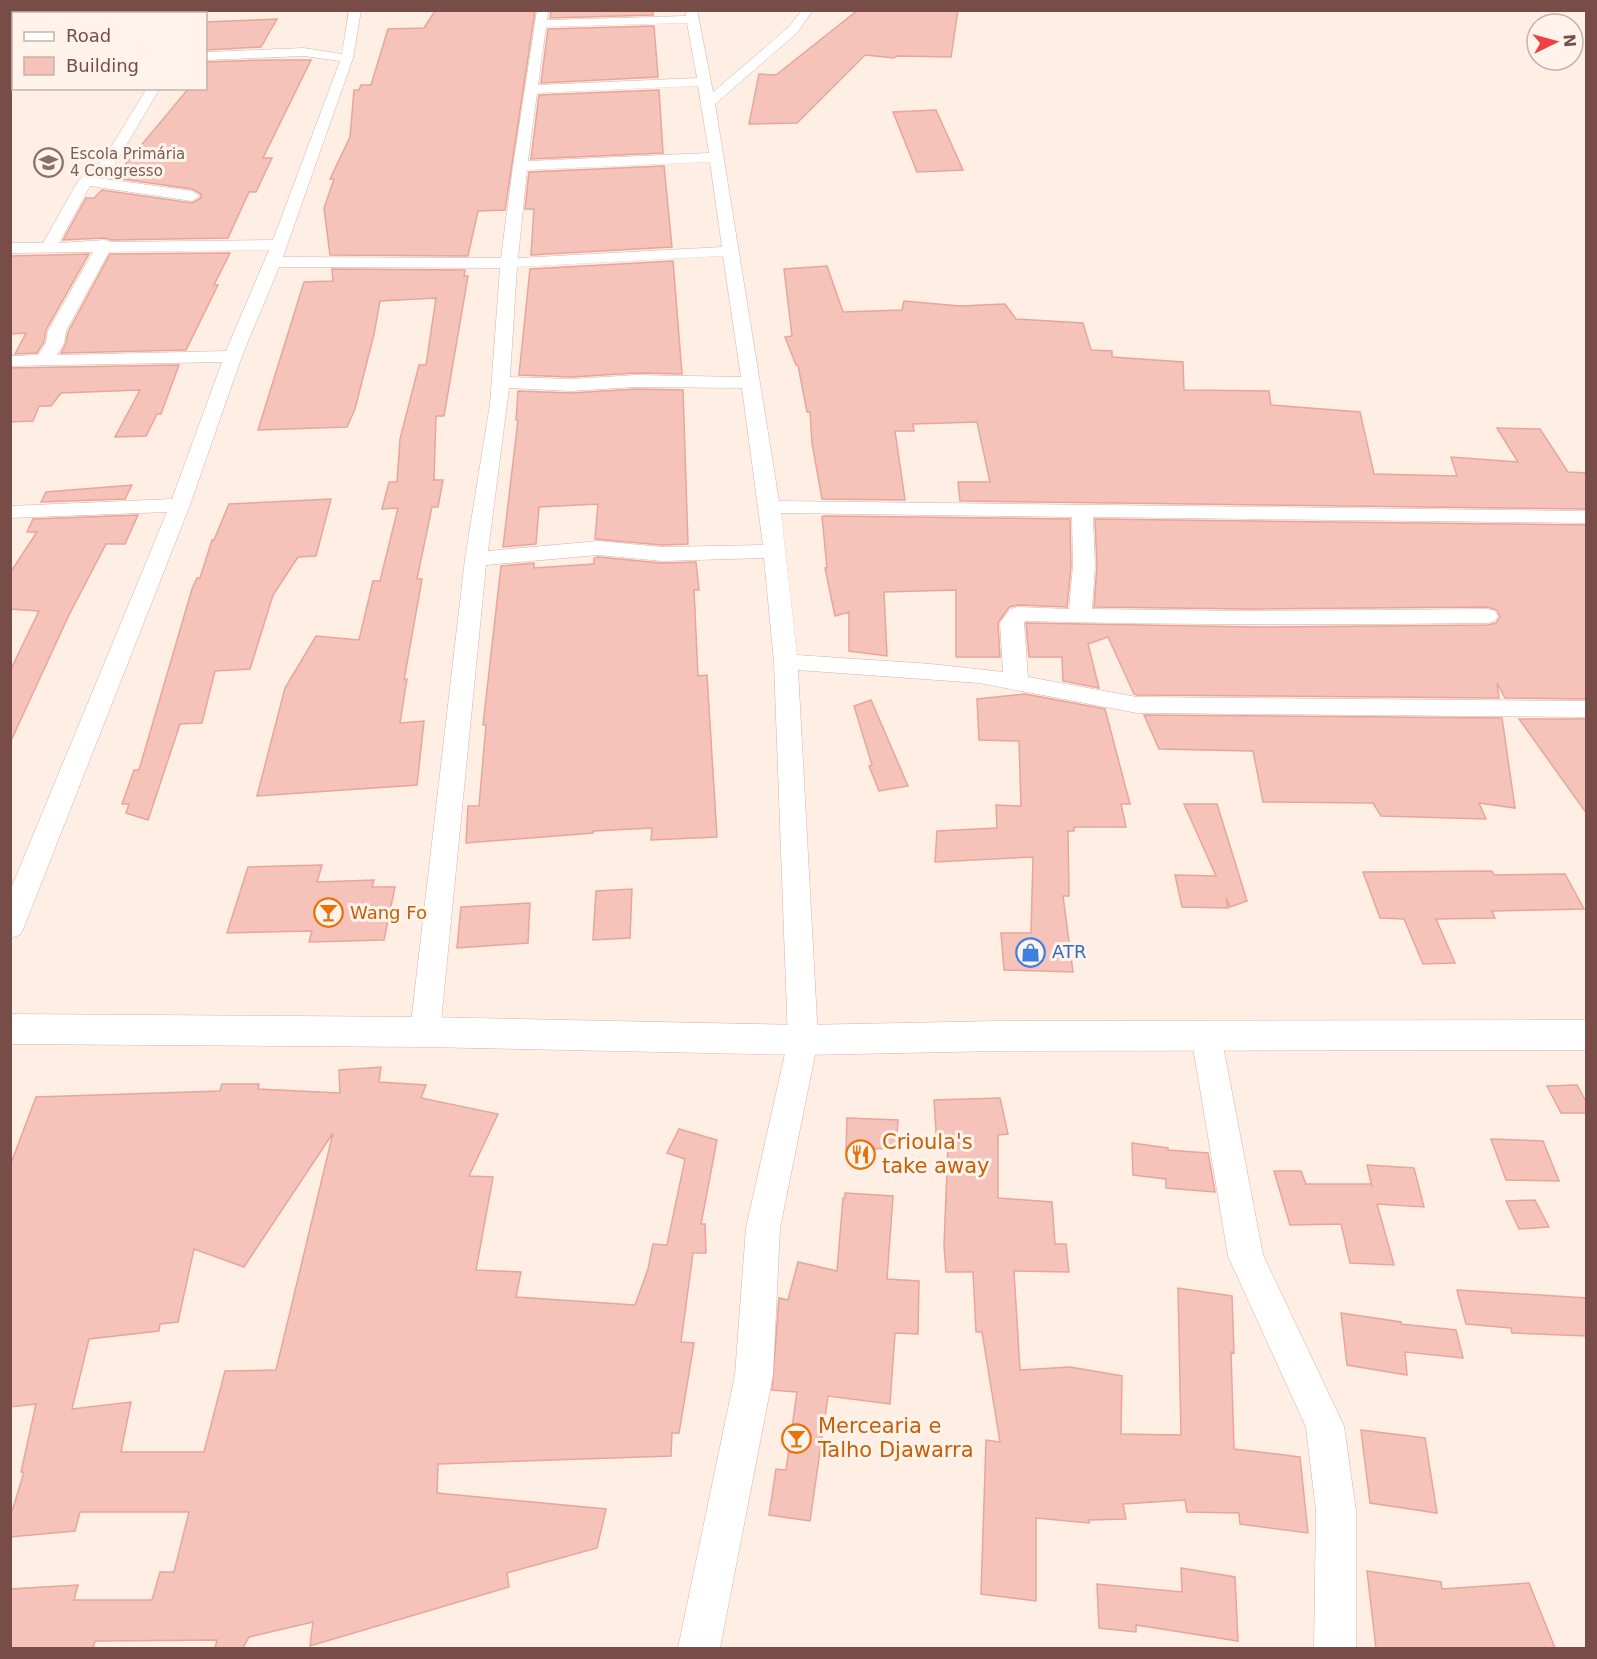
<svg xmlns="http://www.w3.org/2000/svg" width="1597" height="1659" viewBox="0 0 1597 1659" font-family="'DejaVu Sans',sans-serif">
  <rect width="100%" height="100%" fill="#feeee4"/>
  <path fill="#f5c3ba" stroke="#e9a599" stroke-width="1.5" fill-rule="evenodd" d="M653,10v5l-103,3 1,-7z
    M858,10h100l-7,47 -54,-1 -3,2 -29,-3 -68,68 -48,1 10,-50 17,1z
    M435,11h100l-30,199 -27,1 -10,45 -138,-1 -6,-47 10,-29h-4l20,-42 4,-47h5l2,-5h10l17,-56 36,-1z
    M277,19l-16,28 -55,3v-28z
    M654,26l4,51 -117,6 7,-54z
    M266,60h45l-48,98h9l-16,34h-7l-21,46 -117,2 -6,-2 -42,2 23,-42h8l8,-8 90,13 9,-5v-4l-9,-5 -78,-11 75,-90h17v-26z
    M659,90l4,63 -132,6 8,-64z
    M936,110l27,60 -46,2 -24,-60z
    M664,166l8,81 -141,8 3,-46h-9l4,-37z
    M230,253l-16,32h4l-32,65 -125,3 5,-10 2,-11 42,-78z
    M89,254l-43,76 -2,12 -7,11 -22,1 11,-21 -16,1v-78z
    M673,261l9,113 -46,-1 -65,4 -52,-2 11,-106z
    M827,266l16,46 59,-2 2,-9 56,5 45,-2 11,15 67,4 8,27 21,1v6l71,5 1,28 85,1 2,14 89,7 14,62 83,2 -6,-19 67,5 -21,-34 43,1 28,43 19,1v36l-627,-8 -2,-19h32l-13,-60 -64,2 1,7h-19l10,69 -83,-1 -10,-56 -2,-31h-3l-9,-47h-2l-11,-28 7,-1 -8,-67z
    M332,269l133,1 -1,6h4l-24,140h-8l-2,64h9l-5,27h-6l-15,72h5l-18,101 3,-1 -7,44 24,-2 -7,64 -160,11 28,-108 31,-52 43,4 14,-59h7l18,-73 -16,1 7,-27h8l3,-43 19,-74h7l10,-67 -56,3 -6,33 -19,75 -8,18 -89,3 46,-148 29,-1z
    M179,365l-18,49h-4l-11,22 -31,1 25,-47 -79,3 -10,13h-12l-6,15 -23,1v-54z
    M636,389l47,1 5,154 -26,1 -67,-6 3,-35 -59,3 -3,37 -33,3 15,-127h-2l2,-29 53,2z
    M132,485l-7,14 -84,3 5,-10z
    M331,499l-15,57 -18,1 -25,38 -23,74 -35,2 -13,52 -22,1 -32,96 -22,-7 3,-9h-7l12,-34h5l53,-181 5,-11h3l12,-38h2l15,-36z
    M138,515l-13,29h-19l-37,71 -59,128v-72l29,-60 -29,-2v-36l27,-41h-10l6,-13z
    M824,516l246,3 1,47 -4,41 -49,-2 -9,2 -11,16 2,34h-44v-67l-72,2 3,64 -38,-5v-39l-14,4 -10,-48h2l-5,-51z
    M1095,519l492,6v174l-82,-1 -8,-15 2,15 -362,-3 -3,-1 -26,-57 -20,7 11,44 -36,-7 -1,-24h-33l-3,-34 230,4 231,-2 9,-2 4,-6 -3,-7 -10,-3 -235,2 -158,-2 3,-41z
    M598,557l64,6 34,-1 3,28h-5l4,86 9,-1 10,162 -66,3 1,-12 -59,3v2l-127,10 2,-37h11l7,-81h-3l18,-159 33,-3v5l60,-4v-6z
    M1025,694l80,15 25,95h-9l5,23h-52v4h-6l1,65h-6l10,76 -69,-2 -3,-37h30l2,-76 -98,5 2,-31 60,-3 -1,-23 25,1 -2,-65 -40,-1 -2,-41z
    M871,700l37,86 -29,5 -10,-25 3,-1 -18,-59z
    M1144,715l358,3 13,90 -36,-5 7,16 -105,-3 -8,-13 -110,-1 -10,-51 -94,-2z
    M1519,719h68v95z
    M1184,804h33l30,97 -17,6 -4,-9 2,10 -46,-1 -7,-32 41,1z
    M322,865l-5,17 57,-2 -2,7h23l-11,53 -75,2 3,-11 -85,2 21,-66z
    M1492,871l2,4 71,-1 19,35 -92,2 3,7 -59,1 19,44 -32,1 -19,-45 -24,-1 -17,-46z
    M632,889l-2,49 -37,2 3,-49z
    M530,903l-2,40 -71,5 4,-41z
    M381,1067l-2,15 47,3 -5,13 77,16 -29,62 24,1 -17,93 45,2 -5,25 119,8 13,-36 5,-25 14,1 18,-86 -18,-6 12,-24 38,11 -16,84h4l1,29h-13l-12,89 13,1 -15,90h-7l-1,23 -233,8 -1,29 169,16 -9,39 -90,25 2,14 -199,59 3,-24 -64,15 -6,11h-28l2,-8 -122,1 -2,7h-83v-59l68,-4 -4,15h78l8,-28h14l15,-60h-109l-5,19 -65,6v-19l14,-46h-3l15,-68 -26,3v-241l26,-69 184,-6 2,-7h37l-1,5 82,4 -1,-23zM333,1133l-57,237 -51,1 -21,81h-83l10,-50 -59,7 17,-70 70,-8 1,-7 18,-2 16,-73 50,18z
    M1577,1085l10,18v10h-26l-14,-27z
    M1000,1098l8,36 -10,1v63l54,4 3,42h11l3,28 -55,-1 6,99 50,-3 52,9 -1,58 60,1 -3,-147 54,8 2,57 -3,-1 3,97 66,8 8,76 -68,-9 -1,-11 -52,-1 -2,-12 -62,4 3,15 -37,1v3l-53,-5v83l-55,-7 5,-154 14,2 -18,-110h-6l-3,-60h-27l-2,-26 4,-100h-11l-3,-46z
    M847,1118l51,2 -2,28 -50,2z
    M1491,1139l52,2 16,40 -53,-1z
    M1132,1143l36,5v2l40,3 7,39 -49,-4v-9l-33,-4z
    M1367,1165l47,3 10,39 -47,-3 17,61 -44,-2 -9,-39 -51,1 -16,-54h27l5,13h65l1,3z
    M845,1193l48,3 -6,83 32,2 -1,53 -23,-1 -5,71 -62,-8 -18,125 -41,-6 7,-46 10,1 11,-78 -25,-2 7,-92 9,2 10,-38 39,9 6,-73h2z
    M1535,1200l14,27 -30,2 -13,-28z
    M1457,1290l130,8v38l-75,-3 -1,-5 -45,-4z
    M1341,1313l60,9v2l55,6 7,28 -58,-6 2,23 -60,-10z
    M1361,1430l64,8 12,75 -67,-10z
    M1181,1568l54,9 3,64 -102,-16v7l-37,-4 -2,-44 85,8z
    M1367,1571l74,11 1,7 87,-6 26,65h-179z"/>
  <g fill="none" stroke-linecap="round" stroke-linejoin="round">
    <defs>
      <path id="minor" d="M349,10h12l-8,48 -70,199 218,1 12,-92 24,-156h12l-2,10 139,-4 -1,-6h12l16,82 76,-65 13,-17h11l-16,23 -82,71 64,397 807,10v12l-493,-6 2,49 -3,43 160,2 235,-2 8,2 3,5 -3,5 -8,2c-154,2 -308,2 -462,-2l-1,2 4,54 109,20 449,4v16l-449,-4 -158,-30 -181,-13 20,370 -38,188 -7,147 -53,273h-42l57,-273 11,-147 42,-188 -14,-378 -10,-104 -102,3 -64,-6 -112,10 -46,467 -4,9 -11,3 -11,-3 -4,-9 55,-473 25,-155 10,-136 -221,-1 -37,89 -52,149 -166,422 -4,8 -10,3v-47l157,-379 -157,6v-12l162,-7 50,-137 -212,4v-10l28,-1 8,-12 2,-12 45,-79 -83,1v-10h33l35,-62 25,-21 44,-72h13l-46,78 -16,12 94,13 8,5 -8,5 -102,-15 -31,57 46,-3 6,2 162,-2 67,-179 -36,-5 -98,4v-8l98,-4 38,6zM687,23l10,55 -159,7 8,-58zM698,86l11,67 -181,8 9,-68zM710,162l12,85 -204,11 9,-88zM269,250l-43,101 -169,4 7,-12 2,-12 43,-79zM723,256l18,121 -105,-2 -65,4 -61,-2 7,-110zM636,387l106,1 21,157 -101,2 -64,-6 -110,10 21,-163 62,3zM781,513l291,4 1,49 -4,43 -51,-2 -8,2 -10,14 3,49 -72,-8 -134,-9z
        M10,58h4v8h-4z
        M1206,1023l11,3 4,9 42,220 81,171 12,85v137h-42l2,-137 -10,-84 -78,-171 -37,-221 4,-9z"/>
      <path id="secondary" d="M10,1014l415,3 378,8 196,-4 587,-1v30l-587,1 -196,4 -378,-8 -415,-3z"/>
    </defs>
    <use href="#minor" stroke="#d2b4ac" stroke-width="1"/>
    <use href="#secondary" stroke="#d8b5ab" stroke-width="1"/>
    <use href="#minor" fill="#fff" fill-rule="evenodd"/>
    <use href="#secondary" fill="#fff" fill-rule="evenodd"/>
  </g>
  <defs>
    <symbol id="school-ring" viewBox="-11 -11 22 22"><circle r="9.5" fill="#fff3ec" stroke="#8d6e63" stroke-width="1.5"/><path d="M0-5L7-2L0 1L-7-2ZM-4 1L0 2.5L4 1V4Q0 6-4 4Z" fill="#8d6e63"/></symbol>
    <symbol id="bar-ring" viewBox="-11 -11 22 22"><circle r="9.5" fill="#fff3ec" stroke="#e8710a" stroke-width="1.5"/><path d="M-6-5H6L.8 .8V4.5H3.5V6h-7V4.5H-.8V.8Z" fill="#e8710a"/></symbol>
    <symbol id="shop-ring" viewBox="-11 -11 22 22"><circle r="9.5" fill="#fff3ec" stroke="#3f7fe0" stroke-width="1.5"/><path d="M-5-2.5h2.3a2.7 3.5 0 0 1 5.4 0H5L5.5 6h-11ZM-1.5-2.5h3a1.5 2.3 0 0 0-3 0Z" fill="#3f7fe0"/></symbol>
    <symbol id="restaurant-ring" viewBox="-11 -11 22 22"><circle r="9.5" fill="#fff3ec" stroke="#e8710a" stroke-width="1.5"/><path d="M-5-6h1v4h1v-4h1v4h1v-4h1v5L-1.5 .5V6h-2V.5L-5-1ZM5-6V6H3V1.5H1.5Q1.5-4 5-6Z" fill="#e8710a"/></symbol>
  </defs>
  <g fill-rule="evenodd">
    <use href="#school-ring" x="32" y="146" width="33" height="33"/>
    <use href="#bar-ring" x="312" y="896" width="33" height="33"/>
    <use href="#shop-ring" x="1014" y="936" width="33" height="33"/>
    <use href="#restaurant-ring" x="844" y="1138" width="33" height="33"/>
    <use href="#bar-ring" x="780" y="1422" width="33" height="33"/>
  </g>
  <g text-anchor="middle" stroke-width="6" stroke-linejoin="round" paint-order="stroke">
    <g font-size="15" fill="#785e54" stroke="#fff3ec" text-anchor="start">
      <text x="70" y="159">Escola Primária<tspan x="70" dy="17">4 Congresso</tspan></text>
    </g>
    <g font-size="18" fill="#c56008" stroke="#fff3ec" text-anchor="start">
      <text x="350" y="919">Wang Fo</text>
    </g>
    <g font-size="18" fill="#366cbe" stroke="#fff3ec" text-anchor="start">
      <text x="1052" y="958">ATR</text>
    </g>
    <g font-size="21" fill="#c56008" stroke="#fff3ec" text-anchor="start">
      <text x="882" y="1149">Crioula's<tspan x="882" dy="24">take away</tspan></text>
      <text x="818" y="1433">Mercearia e<tspan x="818" dy="24">Talho Djawarra</tspan></text>
    </g>
  </g>
  <rect width="1597" height="1659" fill="none" stroke="#784d48" stroke-width="24"/>
  <rect x="12" y="12" width="195" height="78" fill="#fff3ec" stroke="#c9b1aa" stroke-width="1.5"/>
  <rect x="24" y="32" width="30" height="9" fill="#ffffff" stroke="#c9b1aa" stroke-width="1.5"/>
  <text x="66" y="42" font-size="18" fill="#784d48">Road</text>
  <rect x="24" y="57" width="30" height="18" fill="#f5c3ba" stroke="#c9b1aa" stroke-width="1.5"/>
  <text x="66" y="72" font-size="18" fill="#784d48">Building</text>
  <g transform="translate(1555 42) rotate(85)"><circle r="28" fill="#fff3ec" stroke="#c9b1aa" stroke-width="1.5"/>
  <path d="M0-4.5L10 22L0 15L-10 22Z" fill="#ef4144"/>
  <text y="-9" font-size="16" font-weight="bold" text-anchor="middle" fill="#784d48">N</text>
  </g>
</svg>
